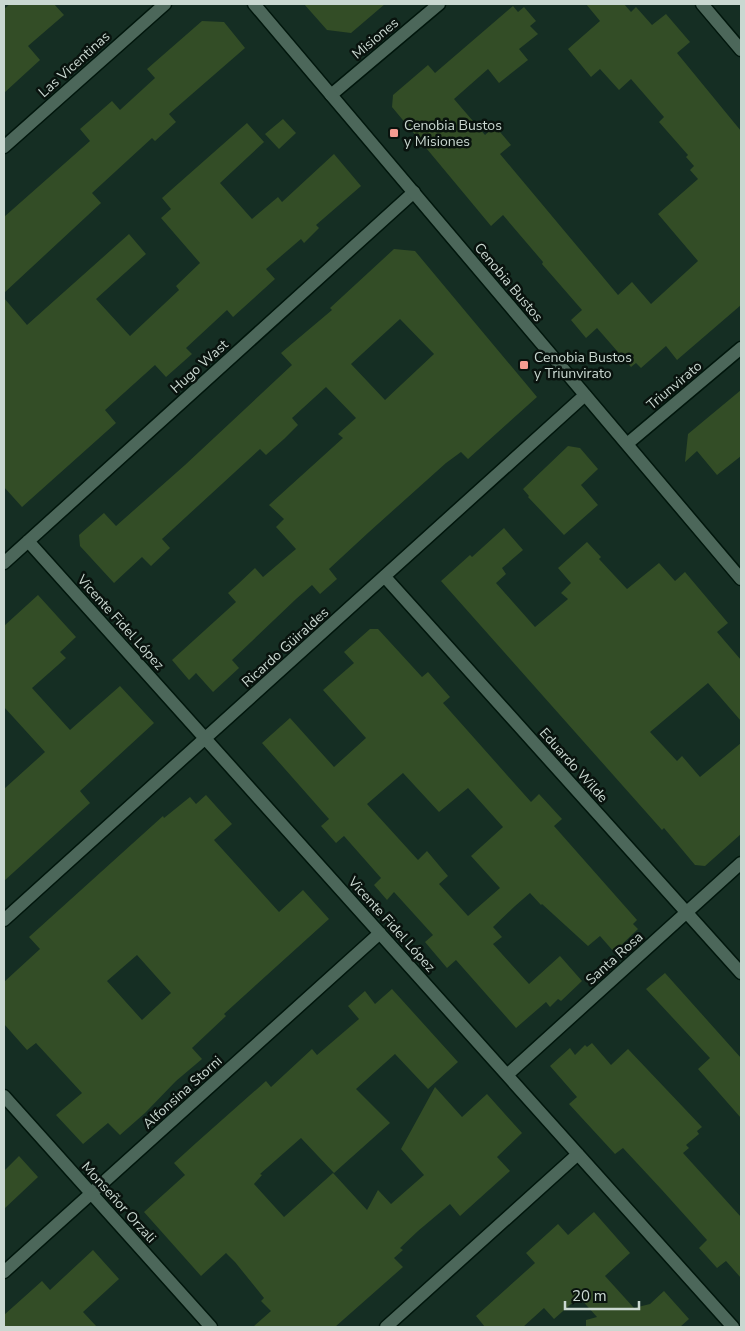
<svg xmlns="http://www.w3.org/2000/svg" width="745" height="1331" viewBox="0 0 745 1331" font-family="'Nunito Sans',sans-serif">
  <rect width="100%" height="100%" fill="#152e23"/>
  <path fill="#334d26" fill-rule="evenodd" d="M10,4h44l10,11 -36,31 12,14 -36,33v-84z
    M304,4h81l-34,29 -24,-3z
    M586,4h38l7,8 5,-5 16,18 14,-11 24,28 -13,11 64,78v174l-64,55 -11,-14 -25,22 -5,-5 -5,4 -34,-39 -11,10 -15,-18 11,-10 -40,-46 1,-2 -40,-47 -12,11 -99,-119 1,-12 35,-30 7,8 78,-67 5,6 6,-5 12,14 -6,5 8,8 -19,15 9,11 -29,23 -11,-14 -34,30 31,36 10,-9 16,19 -11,9 118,141 14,-13 19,22 47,-43 -40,-47 40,-35 -8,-9 4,-4 -8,-9 2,-2 -29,-33 5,-5 -33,-38 -12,11 -19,-21 -9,8 -23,-28 32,-28z
    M202,21l22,1 21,26 -76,66 7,8 -21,19 -3,-3 -60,55 9,10 -97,90v-76l86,-76 -10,-12 32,-28 8,9 35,-32 -8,-9z
    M283,119l13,14 -17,16 -14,-15z
    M247,123l17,19 -44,41 32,36 26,-22 4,5 52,-48 27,32 -45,39 3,3 -15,15 -3,-4 -35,30 9,10 -42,38 -6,-7 -41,38 6,6 -26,23 -11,-12 -50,45 11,13 -94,84 -18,-20v-189l23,27 102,-91 17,20 -50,45 34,37 49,-46 -3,-4 24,-23 -39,-45 10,-9 -9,-11z
    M394,249l21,2 122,146 -69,62 -7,-7 -15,11 -77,69 -40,37 8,10 -17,15 -8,-9 -16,14 -64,61 7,8 -26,24 -17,-19 -7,7 -17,-20 64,-58 -8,-9 9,-8 18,-17 8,9 33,-28 -20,-22 8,-8 -15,-14 74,-67 -5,-4 18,-16 -30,-31 -34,31 6,7 -14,14 -18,16 -6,-6 -98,90 8,9 -19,18 -9,-9 -28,26 -34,-37 -1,-11 25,-22 12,13 69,-61 107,-100 -11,-12 51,-43 -2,-2zM400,319l34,35 -49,46 -34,-36z
    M741,390v66l-24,19 -20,-24 -12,11 3,-28z
    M568,446l12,2 18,21 -17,16 17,20 -34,30 -36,-38 1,-1 -6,-7z
    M504,528l19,22 -21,18 4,6 -10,9 39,44 33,-28 -7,-6 10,-10 -13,-15 29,-26 14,15 -2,2 28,30 32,-26 16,18 10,-9 43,51 -11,9 24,28v61l-33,-38 -58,49 27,29 5,-5 18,21 41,-34v91l-36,32 -10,-1 -31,-37 -2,2 -221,-249 29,-26 2,2z
    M38,595l38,42 -16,15 6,6 -34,30 38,42 50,-44 34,37 -74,68 10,12 -86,78v-92l41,-37 -41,-45v-81z
    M370,629h8l44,48 6,-5 22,25 -7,6 88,99 8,-8 23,25 -8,7 83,94 -4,4 5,5 -24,23 -14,-16 -12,10 -46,-42 -1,1 -11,-12 -15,13 -22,21 9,10 -9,7 36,40 31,-28 22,25 -21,20 -3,-2 -8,8 -4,-5 -30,26 -60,-68 -9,8 -22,-26 8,-7 -39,-43 -7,8 -13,-15 7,-7 -37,-42 -8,7 -15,-17 8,-7 -67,-76 28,-25 44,49 32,-29 -43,-48 31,-27 -10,-11zM403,773l36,39 29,-24 35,39 -32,29 29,32 -32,28 -29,-32 9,-8 -21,-25 -9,9 -51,-56z
    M206,795l26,29 -18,16 65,72 24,-22 26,29 -105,95 2,2 -34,32 10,11 -26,22 -31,32 -25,22 -12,-12 -25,21 -27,-29 26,-22 -46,-50 -9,7 -23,-26v-42l36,-33 -11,-12 134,-121 1,2 26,-21 6,7zM137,955l34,38 -29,27 -35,-39z
    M665,973l76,85v60l-43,-49 12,-11 -64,-69z
    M392,989l66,73 -30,27 -33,-35 -39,35 34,34 -56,50 -33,-35 -41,36 2,1 -8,9 30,33 49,-44 34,37 11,-20 13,14 33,-29 -23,-26 34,-62 27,30 25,-23 35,39 -25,24 13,14 -50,45 -10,-12 -32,27 -18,17 3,2 -9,8 9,9 -68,60h-82l18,-16 -10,-10 3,-3 -29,-36 -9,-9 -25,23 -57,-64 41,-37 -11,-12 22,-20 70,-62 5,6 41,-38 5,6 42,-36 -11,-13 17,-15 10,13z
    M592,1043l19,22 17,-16 74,78 -5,4 2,3 -13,11 3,3 -6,5 58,64v61l-15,-17 -9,7 -18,-20 8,-8 -45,-50 -39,-42 -8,6 -46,-50 8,-7 -27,-31 20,-18 5,7 10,-10 2,2z
    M19,1156l19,21 -34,32v-38z
    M594,1212l36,41 -25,23 29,32 16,-4 14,-13 25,28 -9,8h-94v-7l11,-3 -18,-20 -25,22 -10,-11 -21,19h-38l-9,-11 59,-53 -9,-10 32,-29 10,11z
    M93,1250l26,29 -36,33 14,15h-93v-12l38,-34 8,9z"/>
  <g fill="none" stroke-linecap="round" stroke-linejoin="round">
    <defs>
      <path id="street" d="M702,4l39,46
        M331,95l108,-91
        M4,147l161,-143
        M627,444l114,-96
        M28,541l705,786
        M4,563l410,-371
        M385,577l356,396
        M4,920l581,-525
        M507,1075l234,-212
        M4,1096l207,231
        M4,1272l376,-339
        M386,1327l192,-173"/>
      <path id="secondary" d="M254,4l487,575"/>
    </defs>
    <use href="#street" stroke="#00160c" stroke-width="15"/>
    <use href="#secondary" stroke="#00160c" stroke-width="15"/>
    <use href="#street" stroke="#4c675a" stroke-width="12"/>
    <use href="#secondary" stroke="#4c675a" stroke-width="12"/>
  </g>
  <g fill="#f59c91" stroke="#09130e" stroke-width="2">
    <rect x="389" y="128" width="10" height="10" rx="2.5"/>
    <rect x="519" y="360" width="10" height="10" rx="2.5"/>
  </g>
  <g text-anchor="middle" stroke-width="5" stroke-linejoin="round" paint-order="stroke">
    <g font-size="14" fill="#cad8d1" stroke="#09130e">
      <text transform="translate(375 38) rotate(-40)" y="5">Misiones</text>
      <text transform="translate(74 64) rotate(-42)" y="5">Las Vicentinas</text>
      <text transform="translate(509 282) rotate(50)" y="5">Cenobia Bustos</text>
      <text transform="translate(199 366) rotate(-42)" y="5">Hugo Wast</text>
      <text transform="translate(674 385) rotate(-40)" y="5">Triunvirato</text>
      <text transform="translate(121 622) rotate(48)" y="5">Vicente Fidel López</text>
      <text transform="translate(285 647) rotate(-42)" y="5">Ricardo Güiraldes</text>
      <text transform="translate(574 765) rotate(48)" y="5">Eduardo Wilde</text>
      <text transform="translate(392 924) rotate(48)" y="5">Vicente Fidel López</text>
      <text transform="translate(614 958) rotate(-42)" y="5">Santa Rosa</text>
      <text transform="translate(182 1092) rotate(-42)" y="5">Alfonsina Storni</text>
      <text transform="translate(119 1202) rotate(48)" y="5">Monseñor Orzali</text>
    </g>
    <g font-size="14" fill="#cad8d1" stroke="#09130e" text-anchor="start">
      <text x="404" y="130">Cenobia Bustos<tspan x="404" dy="16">y Misiones</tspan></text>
      <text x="534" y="362">Cenobia Bustos<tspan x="534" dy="16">y Triunvirato</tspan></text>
    </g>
  </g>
  <rect width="745" height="1331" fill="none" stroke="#cad8d1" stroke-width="10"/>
  <path d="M565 1301v8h74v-8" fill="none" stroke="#cad8d1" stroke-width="2.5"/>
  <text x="572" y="1301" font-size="15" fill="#cad8d1" stroke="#09130e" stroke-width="4" paint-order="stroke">20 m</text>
</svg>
